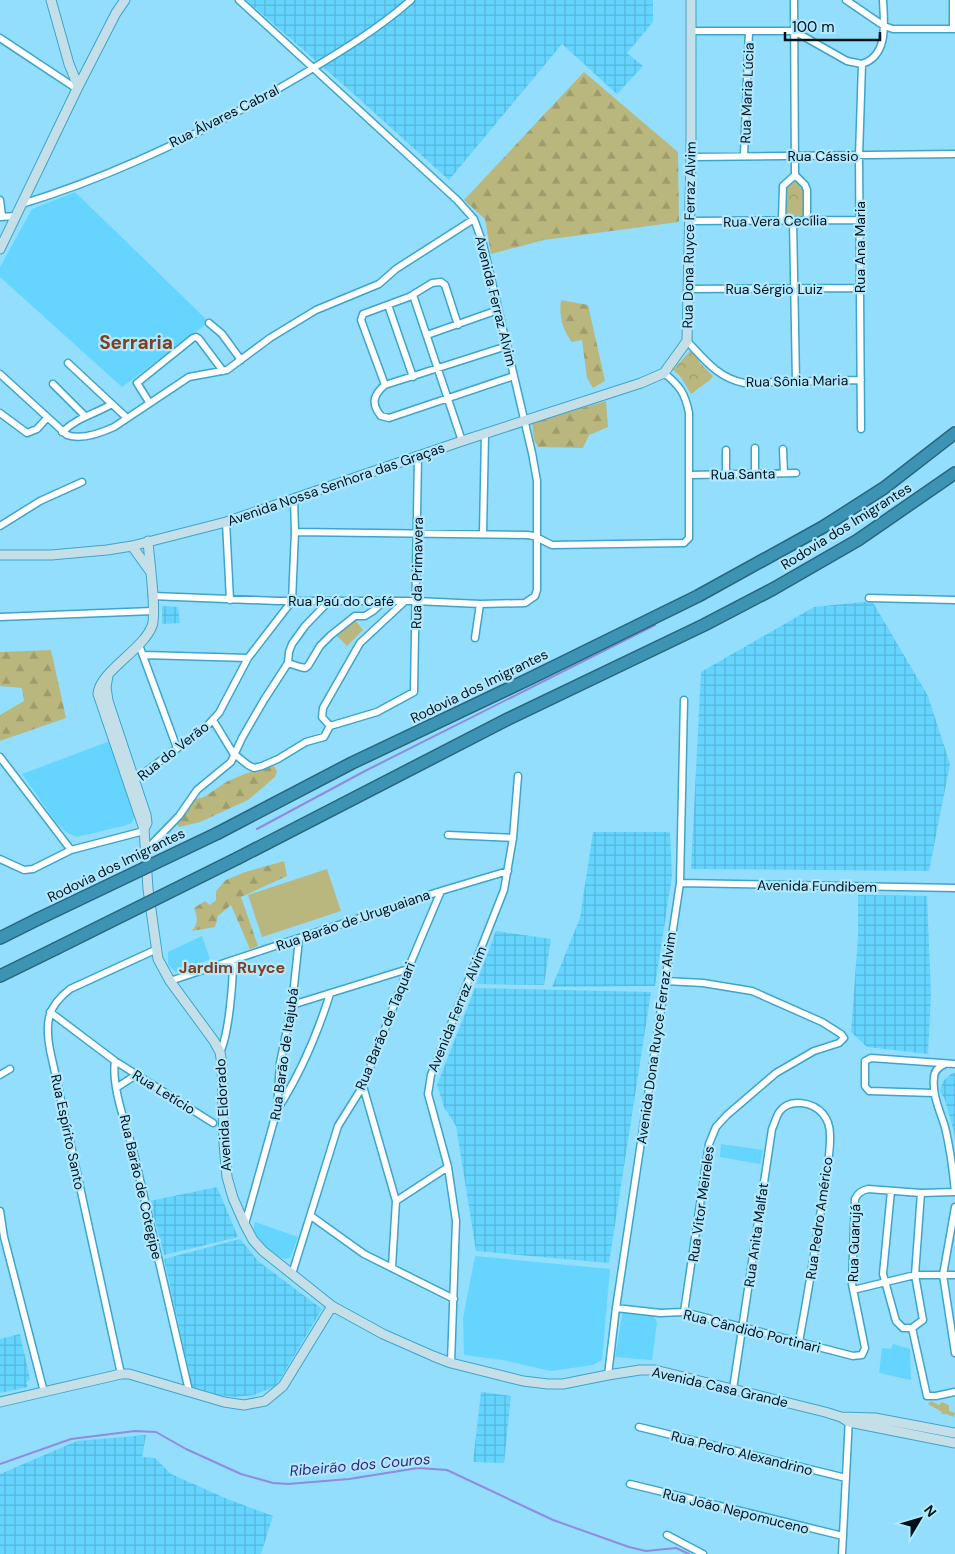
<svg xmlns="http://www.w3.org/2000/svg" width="955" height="1554" viewBox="0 0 955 1554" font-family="'DM Sans',sans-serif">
  <defs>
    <pattern id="industrial-grid" width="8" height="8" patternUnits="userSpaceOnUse" patternTransform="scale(1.25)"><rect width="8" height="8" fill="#65d5ff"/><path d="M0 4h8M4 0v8" fill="none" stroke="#56b6da"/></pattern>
    <pattern id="forest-firs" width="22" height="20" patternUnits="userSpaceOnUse" patternTransform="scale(1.25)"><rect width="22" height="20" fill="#bab77e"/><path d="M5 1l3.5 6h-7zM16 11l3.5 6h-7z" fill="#9e9c6c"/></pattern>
    <pattern id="park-crowns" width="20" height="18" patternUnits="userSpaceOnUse" patternTransform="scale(1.25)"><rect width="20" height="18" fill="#bab77e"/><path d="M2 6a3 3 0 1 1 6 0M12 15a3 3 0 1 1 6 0" fill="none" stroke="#9e9c6c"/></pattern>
  </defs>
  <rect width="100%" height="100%" fill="#92defc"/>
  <path fill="#65d5ff" d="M75,192l134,130 -87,65 -122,-110v-10l32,-58z
    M110,741l24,71v5l-2,6 -9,3 -46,11 -11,-5 -11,-11 -33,-47z
    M202,936l8,23 -30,12 -4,1 -3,-2 -5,-6v-12z
    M721,1144l42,6 -3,14 -40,-7z
    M255,1222l43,15 -8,21 -5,1 -9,-3 -24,-22z
    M475,1256l135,13 -8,91 -9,5 -42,6 -48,-11 -39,-5 -1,-37z
    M623,1311l31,6 3,5 -5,38 -37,-3z
    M893,1344l17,5 1,31 -32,-7 3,-25 9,1z"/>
  <path fill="url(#industrial-grid)" d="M246,0h407v22l-26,31 16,13 -26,28 -55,-50 -113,136 -101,-91z
    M872,601l56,95 22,68 -21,107 -238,-2 10,-197 113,-65z
    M162,606l16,1 2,16 -18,1z
    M593,832h77l2,44 -17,110 -103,1 28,-69z
    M858,895l69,1 4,97 -3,61 -61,-7 -16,-15 7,-95z
    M496,931l55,8 -7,46 -68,-1z
    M475,988l176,4 -42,271 -133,-12 -20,-125 -12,-19 -7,-22z
    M952,1073h3v63l-10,-36 -5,-9 3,-10z
    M217,1187l21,50 -74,18 -14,-54z
    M240,1239l18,22 64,48 -46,77 -22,9 -18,2 -18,-2 -25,-6 -29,-130z
    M20,1334l10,45 -4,4 2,4 -28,6v-54z
    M481,1392l30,4 -7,67 -31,-1z
    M146,1435l-4,22 13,1 16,16 54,24 48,18 -12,38h-261v-80l77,-33z"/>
  <path fill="#bab77e" d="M355,620l8,10 -16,16 -10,-10z
    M327,869l14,42 -79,26 -14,-42z
    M931,1401l8,4 3,-3 7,3v6l6,2 -1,4 -8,-3h-5l1,-2 -14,-8z"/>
  <path fill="url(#forest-firs)" d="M584,72l94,80 1,70 -135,18 -53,14 -6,-35 -21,-19z
    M561,300l27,5 17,76 -12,7 -6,-10 -5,-38 -10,2c-10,-13 -13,-26 -11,-42z
    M606,401l2,26 -19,8 -6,13 -45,-1 -4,-7 -2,-17z
    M51,650l15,68 -66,23v-26l24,-14 -2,-13 -22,-2v-34z
    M274,766l3,5 -2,6 -27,23 -48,22 -21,5 -3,-4 16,-23 12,-3 24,-16 19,-8z
    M284,861l3,15 -46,21 17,49 -8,3 -19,-44 -13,11 -3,11 -23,4c6,-8 6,-13 2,-23l11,-7 5,4 6,-5v-9l10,-11 19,-8z"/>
  <path fill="url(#park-crowns)" d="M795,175l10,10 2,35h-25l1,-34z
    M691,350l10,14 12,12 -3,4 -19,14 -11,-18 -7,-6z"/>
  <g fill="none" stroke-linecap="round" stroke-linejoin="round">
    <path stroke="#908be1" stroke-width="2" d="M257,829l108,-58 290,-146
      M0,1464l71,-25 64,-8 21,1 30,17 55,25 32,9 15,1 61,-5 69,-11 29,2 106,50 76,27 17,4 30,-3 13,6"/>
    <defs>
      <path id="street" d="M794,0l1,175
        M846,0l38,26 9,3h62
        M953,0v29
        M691,31h103l53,30 15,3c27,-9 22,-41 21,-64
        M0,38l77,51
        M744,155l5,-124
        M691,157l264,-3
        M795,175l10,10 2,5v30
        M0,200l2,16
        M22,204c95,-29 187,-74 273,-125 40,-24 81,-48 116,-79
        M0,217l16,-1
        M782,220l1,-34 12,-11
        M793,220l3,161
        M690,221l170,-1
        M689,289l171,-1
        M413,295l49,146
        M388,305l25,72
        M209,323l13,11 19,26
        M427,335l71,-25
        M687,341c17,18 31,37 57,42l117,-3
        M507,346l-122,39c-12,10 -14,19 -4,31l8,2 125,-42
        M68,363l59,55
        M0,374l67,61c14,5 34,-2 47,-8l75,-50 38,-7 43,-32 46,-28 63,-26 17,-15 78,-50
        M53,384l32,32
        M385,385l-24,-65 2,-6 46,-17 23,-14 9,-1 4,3 13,40
        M149,402l-12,-19 56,-45 3,-1 3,2 24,32
        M0,413l27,20 10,-4 10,-11
        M861,429l-2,-273 3,-92
        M62,432c18,-16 31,-17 50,-28
        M755,448v26
        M783,449l1,24
        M690,475l106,-2
        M726,475v-25
        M226,522l4,78
        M0,526l40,-25 42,-19
        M295,532l232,3 7,1 18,9 132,-2 5,-5v-125c-4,-20 -9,-27 -25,-40
        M483,534l2,-100
        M152,596l126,5h138l64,3 45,-1 10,-7 2,-6v-109l-5,-28 -49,-209 -9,-25 -17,-19 -218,-200
        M869,598l86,2
        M0,617l153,-6
        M475,638l5,-34
        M139,645l38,103
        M144,655l104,3
        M288,663l12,4 5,1 3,-2 12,-20 11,-11 24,-19h10l8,-5 11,-10
        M213,720l20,33 15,12 6,3 8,-2 16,-7 28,-17 18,-5 6,-11 47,-14 37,-20 4,-236
        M330,726l-8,-9 1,-9 37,-65 44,-41
        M0,757l71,93
        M132,782l74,-55 13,-14 29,-55 44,-57 3,-69 -1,-33
        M448,835l65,3
        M146,850l33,-34 18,-26 34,-28 11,-24 22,-38 24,-37 1,-11 3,-8 13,-18 24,-25
        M0,859l24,11 9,-1 38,-19 73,-19
        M680,883l275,5
        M170,981l271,-90 67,-20
        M665,981l38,2 49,8 70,31 19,12 3,4 -5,5 -25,8 -38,22 -49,42 -11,12 -7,17 -25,168
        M292,1005l116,-36
        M50,1012l65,49 98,62
        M220,1052c9,-17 13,-71 13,-91
        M115,1061c-4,27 12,66 19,93 19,79 36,158 55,237
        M945,1064c-7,3 -11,7 -11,14 -2,17 6,33 11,49 5,21 8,43 10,65
        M0,1075l10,-6
        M363,1086l33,115 -4,66
        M116,1088l20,-13
        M934,1093l-65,-2 -4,-5v-25l6,-3 84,6
        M277,1110c24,-37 40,-75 53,-116
        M891,1191l-8,83 13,47 7,7h9l11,-8 -8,-45 6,-82
        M396,1201l52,-34
        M955,1207l-12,68 12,78
        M0,1211l4,26 40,155
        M311,1216l53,38 90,45
        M245,1224l32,-114 3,-47 12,-58 7,-66
        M292,1274l46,-148 25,-40 45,-117 33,-78
        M853,1290l62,-15h40
        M616,1308l44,5 24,-1 169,44 9,-1 3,-7 -13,-64 3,-85c3,-6 6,-8 13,-10l53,4 34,-1
        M912,1328l15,68h9l19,-4
        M451,1363l5,-142 -8,-54 -20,-73 3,-19 73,-185 9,-52 5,-62
        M121,1374l-71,-324c-5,-28 -3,-43 20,-61l85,-39
        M608,1375l8,-67 64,-425 4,-183
        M733,1389l39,-260c3,-6 4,-13 8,-18 10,-13 33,-9 43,3 5,6 7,14 7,21 1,20 -5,41 -7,61 -7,49 -15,97 -24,146
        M639,1427l207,51
        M630,1484l213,52
        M667,1535l36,19
        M842,1554l7,-136"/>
      <path id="secondary" d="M51,0l18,64 9,22
        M0,249l77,-160 39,-76 9,-13
        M148,541c1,17 9,72 4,85 -9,24 -53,46 -54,68l46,135 4,60 10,70 12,22 44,60 6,11 2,12 2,79 3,34 6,21 12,27 8,15 10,11 69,55 51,28 50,22 18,7 72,18 25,3h15l45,-9 32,-5h15l170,42 16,5 8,5 106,21
        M132,546l18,25
        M0,555h51l56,-5 25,-4 94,-24 236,-81 179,-58 23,-10 23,-32 4,-184v-157
        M108,676l-2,11 2,14 38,114 1,8 -3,6
        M0,1402l121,-28h8l95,28 20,3 21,-4 18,-15 49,-80
        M841,1417l34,1 80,15"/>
      <path id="highway" d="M218,833l134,-70 179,-85 167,-82 125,-69 61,-39 71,-55
        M238,858l270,-139 196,-94 69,-36 85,-49 97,-67
        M0,938l38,-19
        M0,976l55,-27"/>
    </defs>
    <use href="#street" stroke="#3da5c9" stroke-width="9"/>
    <use href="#secondary" stroke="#3da5c9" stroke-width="11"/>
    <use href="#highway" stroke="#28667d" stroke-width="14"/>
    <use href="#street" stroke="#fff" stroke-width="6"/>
    <use href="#secondary" stroke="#c5dfe8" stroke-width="9"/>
    <use href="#highway" stroke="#3d93b3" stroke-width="11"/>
    <defs>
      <path id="highway-bridge" d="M38,919l180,-86
        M55,949l183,-91"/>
    </defs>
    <use href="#highway-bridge" stroke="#28667d" stroke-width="14" stroke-linecap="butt"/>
    <use href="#highway-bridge" stroke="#3d93b3" stroke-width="11"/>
  </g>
  <g text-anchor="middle" stroke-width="4.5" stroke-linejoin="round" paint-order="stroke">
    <g font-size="14" fill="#00121a" stroke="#b1e8ff">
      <text transform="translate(747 93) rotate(-88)" y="5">Rua Maria Lúcia</text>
      <text transform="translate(224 116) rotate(-27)" y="5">Rua Álvares Cabral</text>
      <text x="823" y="161">Rua Cássio</text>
      <text transform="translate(775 221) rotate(-1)" y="5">Rua Vera Cecília</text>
      <text transform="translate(689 235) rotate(-89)" y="5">Rua Dona Ruyce Ferraz Alvim</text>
      <text transform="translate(860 247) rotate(-90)" y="5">Rua Ana Maria</text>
      <text x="774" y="294">Rua Sérgio Luiz</text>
      <text transform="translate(496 301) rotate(76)" y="5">Avenida Ferraz Alvim</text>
      <text transform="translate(797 381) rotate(-1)" y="5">Rua Sônia Maria</text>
      <text transform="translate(743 474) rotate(-1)" y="5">Rua Santa</text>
      <text transform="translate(336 484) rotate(-19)" y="5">Avenida Nossa Senhora das Graças</text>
      <text transform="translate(846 526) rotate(-32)" y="5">Rodovia dos Imigrantes</text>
      <text transform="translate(417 573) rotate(-89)" y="5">Rua da Primavera</text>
      <text x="341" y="606">Rua Paú do Café</text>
      <text transform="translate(479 686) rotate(-26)" y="5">Rodovia dos Imigrantes</text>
      <text transform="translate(173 751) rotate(-38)" y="5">Rua do Verão</text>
      <text transform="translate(116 865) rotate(-26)" y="5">Rodovia dos Imigrantes</text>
      <text transform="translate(817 886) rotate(1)" y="5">Avenida Fundibem</text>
      <text transform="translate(353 920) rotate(-19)" y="5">Rua Barão de Uruguaiana</text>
      <text transform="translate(457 1009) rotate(-68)" y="5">Avenida Ferraz Alvim</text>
      <text transform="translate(385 1026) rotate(-68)" y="5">Rua Barão de Taquari</text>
      <text transform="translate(656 1038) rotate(-82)" y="5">Avenida Dona Ruyce Ferraz Alvim</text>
      <text transform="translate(284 1054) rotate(-82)" y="5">Rua Barão de Itajubá</text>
      <text transform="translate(164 1092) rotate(32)" y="5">Rua Letício</text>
      <text transform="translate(223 1115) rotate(-93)" y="5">Avenida Eldorado</text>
      <text transform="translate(68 1132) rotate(78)" y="5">Rua Espírito Santo</text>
      <text transform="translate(141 1187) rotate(77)" y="5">Rua Barão de Cotegipe</text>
      <text transform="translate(701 1204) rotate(-82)" y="5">Rua Vitor Meireles</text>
      <text transform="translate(819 1218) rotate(-82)" y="5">Rua Pedro Américo</text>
      <text transform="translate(756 1235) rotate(-82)" y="5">Rua Anita Malfat</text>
      <text transform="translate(854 1243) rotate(-88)" y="5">Rua Guarujá</text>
      <text transform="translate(752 1331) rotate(14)" y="5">Rua Cândido Portinari</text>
      <text transform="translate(720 1387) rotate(13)" y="5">Avenida Casa Grande</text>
      <text transform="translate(742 1453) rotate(14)" y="5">Rua Pedro Alexandrino</text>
      <text transform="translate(736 1511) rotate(14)" y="5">Rua João Nepomuceno</text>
    </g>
    <g font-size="15" font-style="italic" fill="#392488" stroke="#b1e8ff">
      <text transform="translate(360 1465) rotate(-5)" y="5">Ribeirão dos Couros</text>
    </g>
    <g font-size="16" font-weight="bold" fill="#803f1f" stroke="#b1e8ff">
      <text x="232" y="973">Jardim Ruyce</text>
    </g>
    <g font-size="19" font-weight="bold" fill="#803f1f" stroke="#b1e8ff">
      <text x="136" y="349">Serraria</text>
    </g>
  </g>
  <g transform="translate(920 1519) rotate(52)" stroke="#b1e8ff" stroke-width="4" paint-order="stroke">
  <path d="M0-4L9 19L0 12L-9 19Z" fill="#00121a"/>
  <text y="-8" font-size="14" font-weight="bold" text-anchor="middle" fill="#00121a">N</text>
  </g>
  <path d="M785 32v8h95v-8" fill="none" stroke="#00121a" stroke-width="2.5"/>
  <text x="792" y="32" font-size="15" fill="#00121a" stroke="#b1e8ff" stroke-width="4" paint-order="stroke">100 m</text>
</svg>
